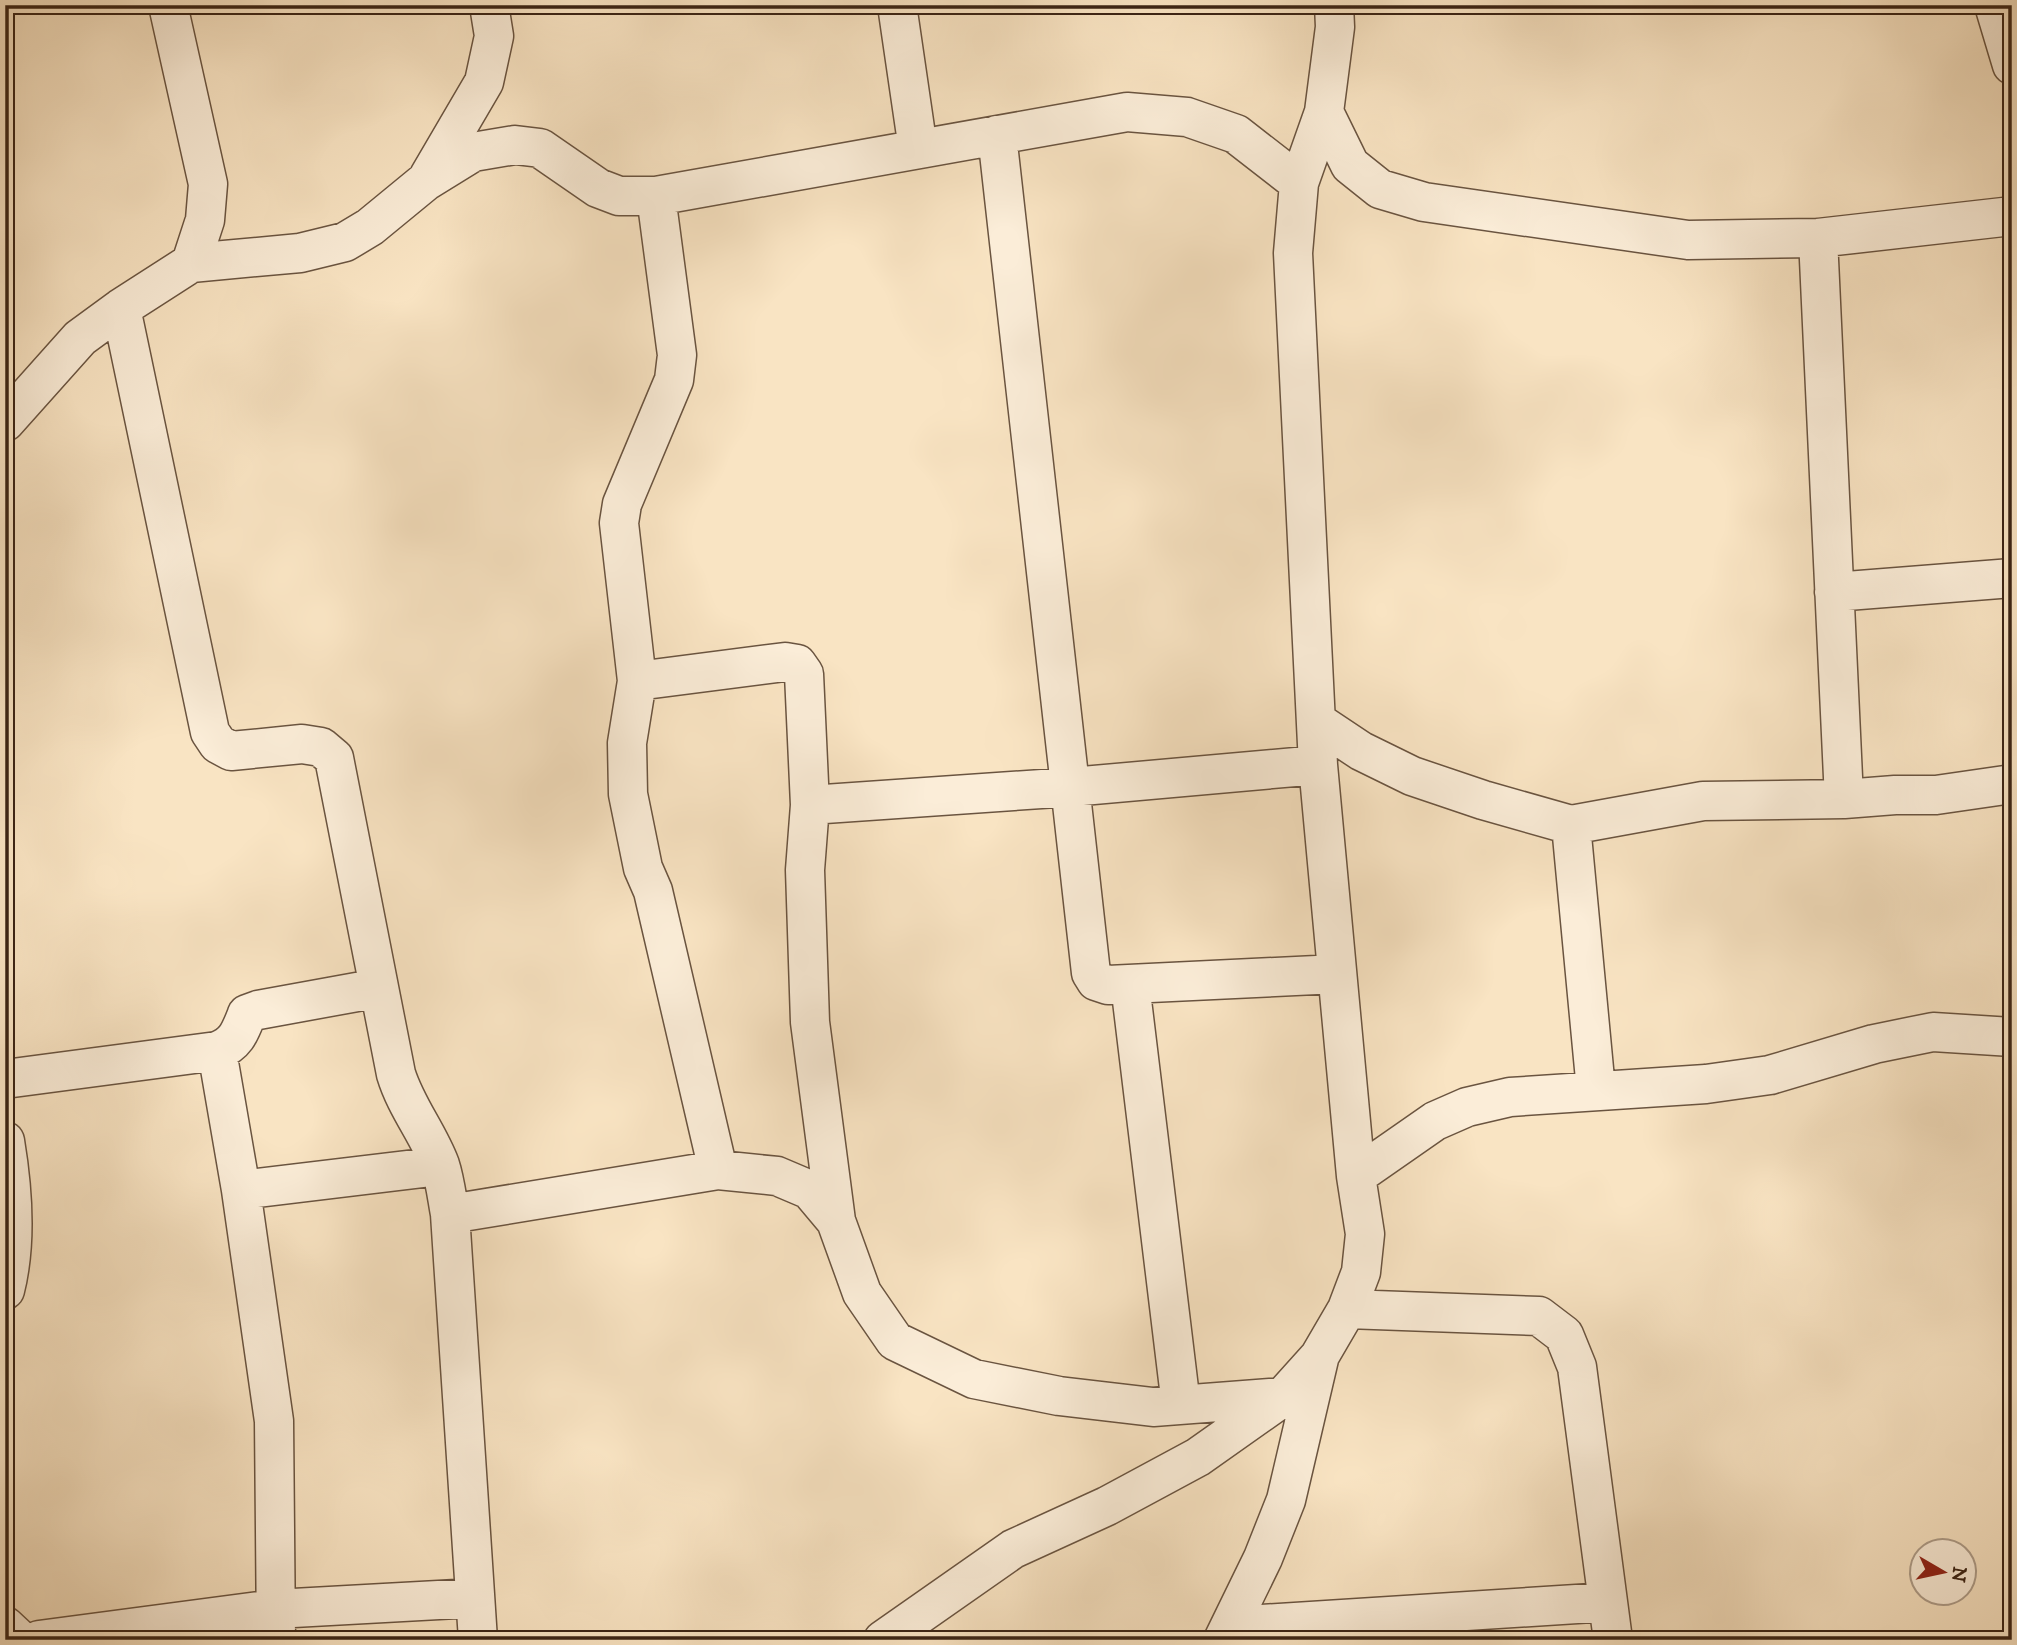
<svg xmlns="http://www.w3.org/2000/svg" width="2017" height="1645" viewBox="0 0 2017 1645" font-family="'IM FELL DW Pica',serif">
  <rect width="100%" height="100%" fill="#f9e4c3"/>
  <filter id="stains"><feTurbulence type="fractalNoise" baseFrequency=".00286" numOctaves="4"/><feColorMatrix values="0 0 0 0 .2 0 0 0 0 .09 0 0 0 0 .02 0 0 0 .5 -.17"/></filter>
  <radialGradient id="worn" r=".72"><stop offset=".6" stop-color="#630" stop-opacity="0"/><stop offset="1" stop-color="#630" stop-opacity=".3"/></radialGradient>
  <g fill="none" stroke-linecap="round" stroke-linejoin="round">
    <defs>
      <path id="minor" d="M168,5l40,179 -3,36 -14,43
        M897,5l21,144
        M1994,5l18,60
        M1324,112l26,53 30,24 44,13 264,38 130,-2 194,-22
        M997,135l94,838 5,8 12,4 229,-11
        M429,176l55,-94 10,-46 -5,-31
        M656,196l21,159 -3,25 -52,124 -3,19 18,158 -10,62 1,51 15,74 10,23 65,279
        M1818,238l26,561
        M121,308l89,424 8,12 13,7 71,-7 19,3 13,11 62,316c10,33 32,59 44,91 5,15 7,33 10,49l28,426
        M5,422l75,-84 41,-30 70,-45 109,-10 45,-11 25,-15 56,-46 47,-29 42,-7 25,3 58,40 21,8h37l471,-84 60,5 49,17 63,49
        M1834,592l178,-14
        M637,681l148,-19 12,2 7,10 6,131 -5,65 5,152 26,199 26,72 33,48 79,38 85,17 94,11 130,-10
        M1316,721l45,30 51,25 71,24 88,25 132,-24 141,-2 51,-4h41l76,-11
        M810,805l261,-18 247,-22
        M1571,825l25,265
        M1130,984l51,421
        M217,1051l24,139 33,231 2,219
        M5,1079l212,-28c19,-7 23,-19 30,-37l11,-4 121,-22
        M5,1141c8,48 12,102 0,149
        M1356,1176l79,-55 32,-14 43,-10 196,-13 64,-9 104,-31 59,-12 79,5
        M241,1190l199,-24
        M450,1214l268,-44 59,6 33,14 26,31
        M1347,1309l192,7 25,19 13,32 36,273
        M5,1626l15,14
        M1231,1626l377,-24
        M39,1640l236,-31 200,-11
        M883,1640l130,-91 94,-43 91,-49 85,-60 36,-40 28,-48 14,-37 4,-38 -9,-58 -38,-411 -25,-512 6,-70 25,-71 11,-85 -1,-22
        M1223,1640l40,-82 23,-58 33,-141"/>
    </defs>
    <use href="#minor" stroke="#6a5440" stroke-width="41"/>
    <use href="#minor" stroke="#fbedd8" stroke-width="38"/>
  </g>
  <rect width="2017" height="1645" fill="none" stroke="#f9e4c3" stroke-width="28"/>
  <rect x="7" y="7" width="2003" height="1631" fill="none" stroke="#3b2415" stroke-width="3.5"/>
  <rect x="14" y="14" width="1989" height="1617" fill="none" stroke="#3b2415" stroke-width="2"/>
  <g transform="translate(1943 1572) rotate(99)"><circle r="33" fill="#fbedd8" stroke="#ae9d8a" stroke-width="2"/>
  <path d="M0-5L12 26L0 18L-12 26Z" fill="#8f2418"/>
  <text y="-10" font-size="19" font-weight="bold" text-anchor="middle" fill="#3b2415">N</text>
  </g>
  <rect width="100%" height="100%" filter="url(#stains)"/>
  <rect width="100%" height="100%" fill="url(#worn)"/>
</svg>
